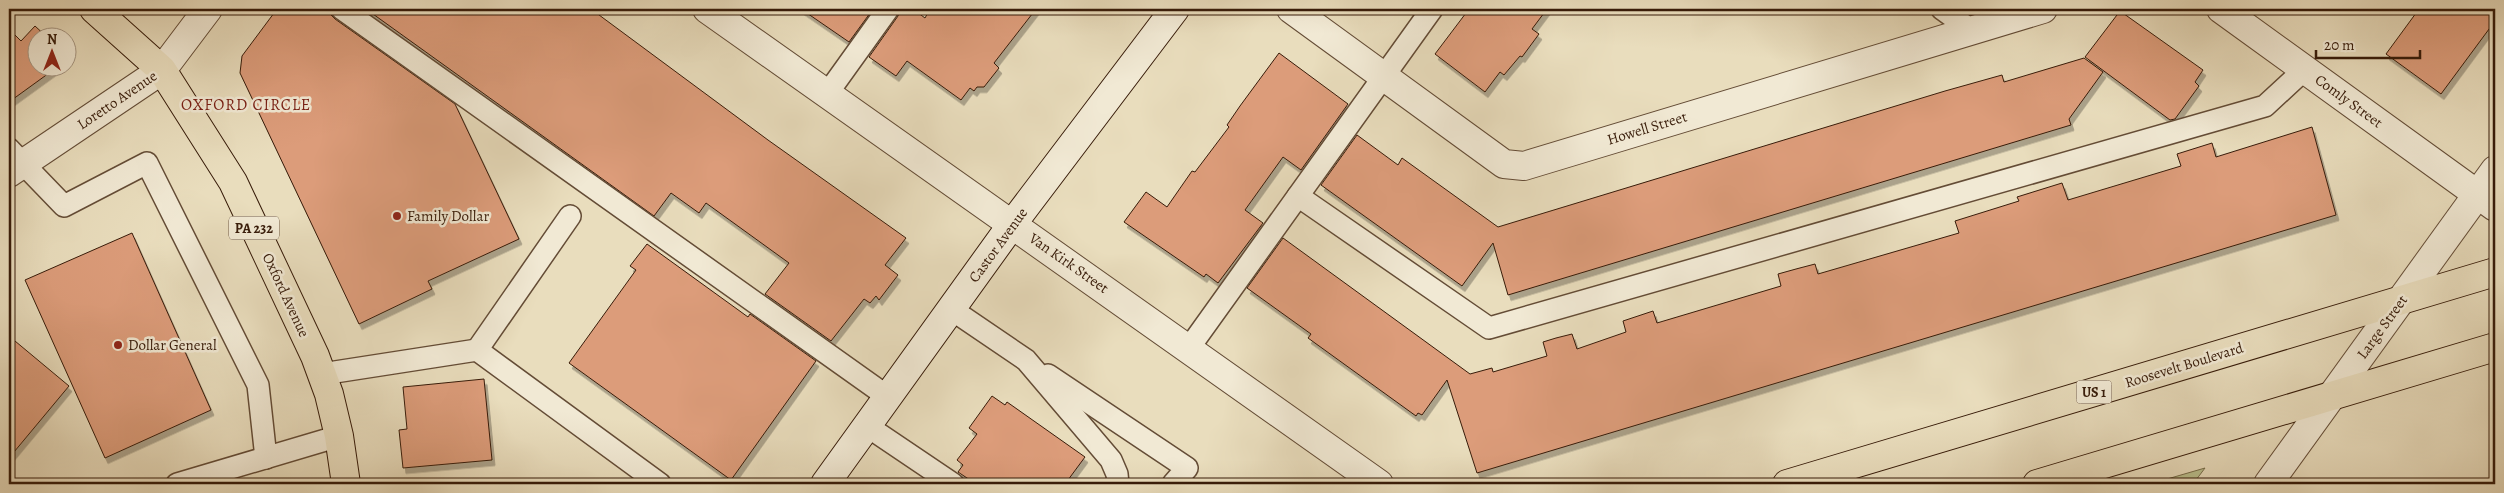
<svg xmlns="http://www.w3.org/2000/svg" width="2504" height="493" viewBox="0 0 2504 493" font-family="Alegreya,serif">
<style>
.green{fill:#bac08e;stroke:#786e4c}
.building{fill:#dc9c7a;stroke:#371b09;filter:url(#shadow)}
.lines{fill:none;stroke-linecap:round;stroke-linejoin:round}
.service-casing{stroke:#644c36;stroke-width:24}
.minor-casing{stroke:#644c36;stroke-width:30}
.tertiary-casing{stroke:#644c36;stroke-width:30}
.secondary-casing{stroke:#371b09;stroke-width:30}
.primary-casing{stroke:#371b09;stroke-width:30}
.trunk-casing{stroke:#371b09;stroke-width:30}
.service{stroke:#f1e9d4;stroke-width:21}
.minor{stroke:#f1e9d4;stroke-width:28}
.tertiary{stroke:#f1e9d4;stroke-width:28}
.secondary{stroke:#f1e9d4;stroke-width:28}
.primary{stroke:#e9ddbd;stroke-width:28}
.trunk{stroke:#e9ddbd;stroke-width:28}
.poi-dot{fill:#8f2418;stroke:#f1e9d4;stroke-width:2}
.labels{text-anchor:middle;stroke-width:5;stroke-linejoin:round;paint-order:stroke}
.shield{fill:#f1e9d4;stroke:#6f5946;stroke-width:1}
.shield-label{font-size:14px;font-weight:bold;fill:#371b09}
.street-label{font-size:15px;fill:#371b09;stroke:#f1e9d4}
.poi-label{font-size:15px;fill:#371b09;stroke:#f1e9d4;text-anchor:start}
.neighbourhood-label{font-size:16px;letter-spacing:1px;fill:#7a1f14;stroke:#f1e9d4}
</style>
<defs>
<filter id="shadow"><feDropShadow dx="3" dy="5.5" stdDeviation="0" flood-color="#0004"/></filter>
</defs>
<rect width="100%" height="100%" fill="#e9ddbd"/>
<filter id="stains"><feTurbulence type="fractalNoise" baseFrequency=".004" numOctaves="4"/><feColorMatrix values="0 0 0 0 .2 0 0 0 0 .09 0 0 0 0 .02 0 0 0 .5 -.17"/></filter>
<radialGradient id="worn" r=".72"><stop offset=".6" stop-color="#630" stop-opacity="0"/><stop offset="1" stop-color="#630" stop-opacity=".3"/></radialGradient>
<path class="green" d="M2205 468 2193 484H2150Z"/>
<g class="building">
<path d="M277 9H325L335 19 455 104 519 239 428 281 432 289 359 324 240 73 242 56Z"/>
<path d="M366 9H591L768 140 906 238 885 265 898 275 879 300 876 296 870 303 864 299 831 341 765 294 789 263 706 203 699 213 671 193 654 216Z"/>
<path d="M801 9H873L849 42Z"/>
<path d="M900 9H913L925 18 930 9H1036L994 63 999 68 984 87H977L974 91 970 88 961 100 907 61 896 76 869 57 898 16Z"/>
<path d="M1469 9H1547L1532 29 1539 34 1522 57 1520 56 1504 75 1500 72 1485 92 1435 54Z"/>
<path d="M2419 9H2495V21L2441 94 2386 54Z"/>
<path d="M2120 11 2203 70 2195 82 2199 86 2175 119 2170 120 2085 57Z"/>
<path d="M35 26 48 38H38V68H56L9 102V29L21 41Z"/>
<path d="M1279 53 1348 104 1301 170 1283 157 1245 210 1263 223 1218 283 1206 274 1204 277 1124 222 1146 192 1167 207 1192 171 1195 172 1229 127 1227 125 1240 106Z"/>
<path d="M2084 58 2103 72 2069 119 2071 125 1508 295 1493 243 1462 286 1321 185 1357 135 1398 165 1402 158 1498 227 1945 91 2002 75 2004 82Z"/>
<path d="M2312 127 2336 215 1477 473 1447 380 1422 415 1418 413 1416 416 1308 338 1311 334 1247 288 1283 238 1470 374 1492 368 1493 372 1547 356 1543 342 1556 338 1572 334 1577 349 1626 332 1623 321 1653 311 1657 323 1781 286 1778 274 1796 269 1815 264 1818 274 1959 233 1955 221 2019 201 2017 197 2062 183 2068 200 2181 166 2177 154 2212 143 2216 157Z"/>
<path d="M132 233 211 410 105 458 25 280Z"/>
<path d="M647 244 748 317 750 314 816 361 731 480 569 363 636 270 630 266Z"/>
<path d="M9 336 69 386 9 458Z"/>
<path d="M484 379 492 460 403 468 399 430 407 429 403 387Z"/>
<path d="M992 396 1005 405 1007 402 1085 457 1065 484H976L958 472 963 465 957 460 977 434 969 428Z"/>
</g>
<g class="lines">
<g class="service-casing">
<g id="service">
<path d="M342 9 888 397"/>
<path d="M1942 9 1971 30"/>
<path d="M827 94 888 9"/>
<path d="M9 149 64 206 147 163 258 385 266 458"/>
<path d="M1298 196 1489 328 2265 106 2305 69"/>
<path d="M951 309 1026 360 1111 460 1117 474 1118 484"/>
<path d="M1189 348 1432 9"/>
<path d="M477 350 570 216"/>
<path d="M322 374 477 350 660 484"/>
<path d="M1048 375 1187 468 1173 484"/>
<path d="M867 426 953 484"/>
<path d="M177 484 339 436"/>
</g>
</g>
<g class="minor-casing">
<g id="minor">
<path d="M707 9 1379 484"/>
<path d="M1291 9 1504 164 1524 166 2043 9"/>
<path d="M2221 9 2495 207"/>
<path d="M9 173 162 70 208 9"/>
</g>
</g>
<g class="tertiary-casing">
<path id="tertiary" d="M2268 484 2495 170"/>
</g>
<g class="secondary-casing">
<path id="secondary" d="M825 484 1013 223 1175 9"/>
</g>
<g class="primary-casing">
<path id="primary" d="M94 9 162 70 233 182 315 356 329 394 339 436 346 484"/>
</g>
<g class="trunk-casing">
<g id="trunk">
<path d="M1787 484 2495 272"/>
<path d="M2037 484 2495 347"/>
</g>
</g>
<use href="#service" class="service"/>
<use href="#minor" class="minor"/>
<use href="#tertiary" class="tertiary"/>
<use href="#secondary" class="secondary"/>
<use href="#primary" class="primary"/>
<use href="#trunk" class="trunk"/>
</g>
<g class="poi-dot">
<circle cx="397" cy="216" r="5"/>
<circle cx="118" cy="345" r="5"/>
</g>
<g class="labels">
<g class="shield">
<rect x="229" y="216.5" width="50" height="23" rx="4"/>
<rect x="2076.5" y="380.5" width="35" height="23" rx="4"/>
</g>
<g class="shield-label">
<text x="254" y="233">PA 232</text>
<text x="2094" y="397">US 1</text>
</g>
<g class="street-label">
<text transform="translate(117 100) rotate(-34)" y="5">Loretto Avenue</text>
<text transform="translate(2349 101) rotate(36)" y="5">Comly Street</text>
<text transform="translate(1647 128) rotate(-17)" y="5">Howell Street</text>
<text transform="translate(998 245) rotate(-54)" y="5">Castor Avenue</text>
<text transform="translate(1069 263) rotate(35)" y="5">Van Kirk Street</text>
<text transform="translate(286 295) rotate(65)" y="5">Oxford Avenue</text>
<text transform="translate(2382 327) rotate(-54)" y="5">Large Street</text>
<text transform="translate(2184 365) rotate(-17)" y="5">Roosevelt Boulevard</text>
</g>
<g class="poi-label">
<text x="407" y="221">Family Dollar</text>
<text x="128" y="350">Dollar General</text>
</g>
<g class="neighbourhood-label">
<text x="246" y="110">OXFORD CIRCLE</text>
</g>
</g>
<rect width="2504" height="493" fill="none" stroke="#e9ddbd" stroke-width="30"/>
<rect x="10" y="10" width="2484" height="473" fill="none" stroke="#371b09" stroke-width="2.5"/>
<rect x="15" y="15" width="2474" height="463" fill="none" stroke="#371b09"/>
<g transform="translate(52 52)"><circle r="24" fill="#f1e9d4" stroke="#a79783"/>
<path d="M0-4L9 19L0 12L-9 19Z" fill="#8f2418"/>
<text y="-8" font-size="14" font-weight="bold" text-anchor="middle" fill="#371b09">N</text>
</g>
<path d="M2316 50v8h104v-8" fill="none" stroke="#371b09" stroke-width="2.5"/>
<text x="2324" y="50" font-size="15" fill="#371b09" stroke="#f1e9d4" stroke-width="4" paint-order="stroke">20 m</text>
<rect width="100%" height="100%" filter="url(#stains)"/>
<rect width="100%" height="100%" fill="url(#worn)"/>
</svg>
